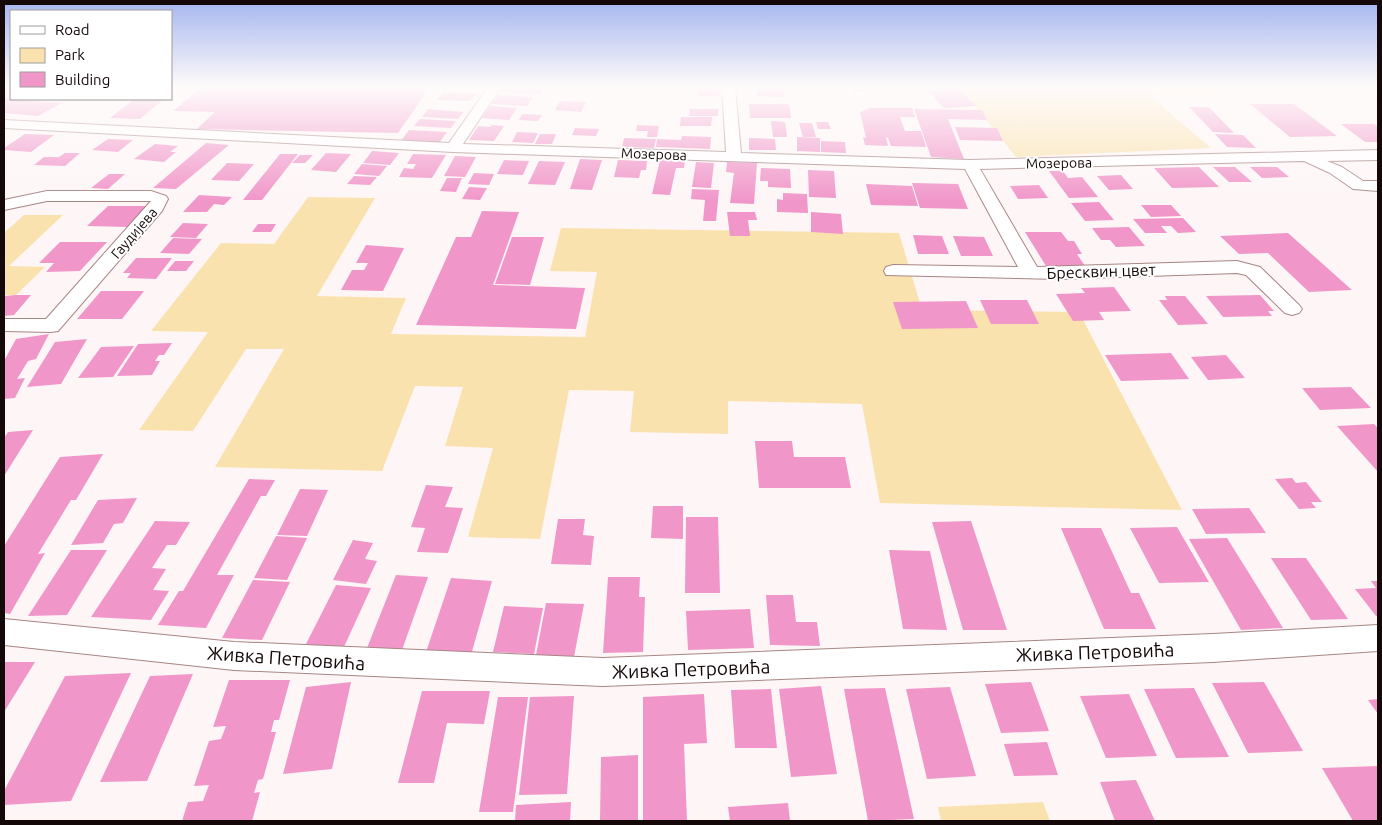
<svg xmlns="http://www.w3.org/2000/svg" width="1382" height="825" viewBox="0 0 1382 825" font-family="Ubuntu,sans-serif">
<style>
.green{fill:#fae2af}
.building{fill:#f096c9}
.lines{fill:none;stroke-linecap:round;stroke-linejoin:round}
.street-casing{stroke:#a88585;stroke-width:2}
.street{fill:#fff;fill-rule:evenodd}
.labels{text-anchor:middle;stroke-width:4;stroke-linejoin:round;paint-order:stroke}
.far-street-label{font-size:14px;fill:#140808;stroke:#fff}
.street-label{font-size:16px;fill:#140808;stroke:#fff}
.near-street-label{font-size:19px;fill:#140808;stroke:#fff}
</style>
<rect width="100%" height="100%" fill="#fef6f6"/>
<g class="green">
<path d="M960 87H1229L1237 93 1150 96 1211 148 1016 157Z"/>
<path d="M308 197 375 198 317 296 406 298 391 334 585 337 597 272 550 271 561 228 899 233 922 310 1079 312 1182 510 880 503 862 404 728 401V434L630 432 634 391 569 390 540 539 468 537 493 448 445 446 463 387 415 386 382 471 215 467 284 349H246L193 431 139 430 208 332 151 331 221 243 274 244Z"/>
<path d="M24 215H63L9 266 45 267 16 295H4V233Z"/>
<path d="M1043 802 1050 821H941L938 807Z"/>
</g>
<g class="building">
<path d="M4 87H10L5 97 11 99 62 103 38 116 4 113Z"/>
<path d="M202 87H430L398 133 197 129 215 112 173 111Z"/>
<path d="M505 87H538L536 89H543L540 95 502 92Z"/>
<path d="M757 87H783L784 97 757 96Z"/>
<path d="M850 87H902V88L854 92Z"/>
<path d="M925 87H957L976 106 944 108Z"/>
<path d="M698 89H719L720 96H698Z"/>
<path d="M443 92 476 94 470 101 437 100Z"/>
<path d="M498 95 533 97 527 106 492 104Z"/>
<path d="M134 99H164L140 119 110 118Z"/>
<path d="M560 101 586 102 581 112 555 110Z"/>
<path d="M749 104H789L791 118H750Z"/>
<path d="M1250 104H1294L1337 136 1290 137Z"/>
<path d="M490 106 517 108 509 120 482 118Z"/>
<path d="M1189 107H1209L1234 133 1213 132Z"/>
<path d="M870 108H912L915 117H900L905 131H921L926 147 891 146 888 138 886 137 888 146 865 145 863 137 866 138 860 112Z"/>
<path d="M428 109 464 112 458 119 422 117Z"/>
<path d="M690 109H718V116H689Z"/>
<path d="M914 109 982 110 987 120 948 119 964 159 931 157Z"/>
<path d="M522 114 542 115 538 121 519 120Z"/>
<path d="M681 117H712L711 126H680Z"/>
<path d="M420 119 456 121 451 128 414 126Z"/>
<path d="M771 121 785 122 787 137H773Z"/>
<path d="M816 122H828L831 129H818Z"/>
<path d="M799 123H812L816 137H803Z"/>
<path d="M1341 124H1374L1378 127V142H1365Z"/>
<path d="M492 125 504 126 494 141 469 140 478 126 490 127Z"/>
<path d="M637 125 659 126 657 137H647L648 131H636Z"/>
<path d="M955 127 997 128 1003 141 960 140Z"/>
<path d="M575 128 599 129 596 136 572 135Z"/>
<path d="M409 130 447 132 439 143 401 141Z"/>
<path d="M517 132 538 133 533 143 512 142Z"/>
<path d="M25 134 54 135 31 152 4 150V148Z"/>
<path d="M540 134H556L552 144H535Z"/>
<path d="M1215 134 1243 135 1256 148 1227 147Z"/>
<path d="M682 136 711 137 710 149 656 147 657 139 681 140Z"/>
<path d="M797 137 820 138V152L797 151Z"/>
<path d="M624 138 656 139 654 148 622 147Z"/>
<path d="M749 138 775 139 776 150H749Z"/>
<path d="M108 139 133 140 118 152 92 150Z"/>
<path d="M821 141 845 142 846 153 821 152Z"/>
<path d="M206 143 229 145 176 189 153 188Z"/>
<path d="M155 144 178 146 170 152H176L164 162 134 159Z"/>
<path d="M372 151 399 153 390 165 363 163Z"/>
<path d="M65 153H80L65 166 34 165 44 157H59Z"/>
<path d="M326 153 351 154 336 172 311 170Z"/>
<path d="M280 154H298L262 200H243Z"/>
<path d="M413 154 446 155 432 178 399 177 404 168 413 169 416 164H407Z"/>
<path d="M300 155H313L305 163H292Z"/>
<path d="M455 156 476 157 465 177 444 176Z"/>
<path d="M580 159 602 160 592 190 570 189Z"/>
<path d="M504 160 529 161 523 175 497 174Z"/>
<path d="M618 160 647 161 646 170H641L639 178 614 177Z"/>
<path d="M660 160 685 161 684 168H676L670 195 652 194Z"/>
<path d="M539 161 565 162 555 185 528 184Z"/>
<path d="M696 162 714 163 711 188 692 187Z"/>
<path d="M727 162 757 163 754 204 730 203 734 173 726 172Z"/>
<path d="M227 163 254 164 239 181 211 180Z"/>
<path d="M362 164 387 166 379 176 354 174Z"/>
<path d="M1199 167 1219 187 1172 188 1154 168Z"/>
<path d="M1213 167H1235L1252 182H1229Z"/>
<path d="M1250 167H1277L1289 177 1262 178Z"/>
<path d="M761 168 790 169 791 188 768 187V181H760Z"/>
<path d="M808 170 834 171 836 198 809 197Z"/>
<path d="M1049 171H1063L1068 178 1082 177 1098 197 1069 198Z"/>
<path d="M474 173 494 174 489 185 468 184Z"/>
<path d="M109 174H125L108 189 91 188Z"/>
<path d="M1121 175 1133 189 1109 190 1097 176Z"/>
<path d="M354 176 377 177 370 185 347 184Z"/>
<path d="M447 178H462L456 192 440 191Z"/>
<path d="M912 183 958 184 968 209 920 208Z"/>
<path d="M866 184 912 186 918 206 871 205Z"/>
<path d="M1039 185 1048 198 1018 199 1010 186Z"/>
<path d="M469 187 487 188 480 200 462 199Z"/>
<path d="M692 189 719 190 716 221H703L705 200 691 199Z"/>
<path d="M783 193 807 194 808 213 777 212V199L783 200Z"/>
<path d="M199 195 232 197 224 205 214 204 207 212H183Z"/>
<path d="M1099 202 1114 220 1085 221 1071 203Z"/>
<path d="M1141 205H1171L1181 216 1151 217Z"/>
<path d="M108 206H147L128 227 87 226Z"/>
<path d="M482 211 519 212 493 285 585 288 576 329 416 325 456 237H471Z"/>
<path d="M727 212H755L757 220H748L750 236H730Z"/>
<path d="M811 212 841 214 843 234 811 232Z"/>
<path d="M1183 218 1196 232 1178 233 1171 226H1161L1167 233H1145L1133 219Z"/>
<path d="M183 223 208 224 196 238 170 237Z"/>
<path d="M258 224H276L271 232H252Z"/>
<path d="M1129 227 1145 246 1116 247 1110 240H1101L1092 228Z"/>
<path d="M1025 232H1061L1068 241H1074L1082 254H1077L1085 266H1046Z"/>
<path d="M1288 233 1352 290 1309 292 1268 253 1239 254 1220 236Z"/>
<path d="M913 235 942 236 949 254H918Z"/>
<path d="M953 236 984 237 993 256H961Z"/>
<path d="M512 237H544L530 285 495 284Z"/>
<path d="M173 238 202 239 189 254 160 253Z"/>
<path d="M60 242H107L80 271 46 272 54 263H39Z"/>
<path d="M366 245 404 248 383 291 341 290 352 270H364L368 263H356Z"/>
<path d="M136 258H172L156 279 127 278 131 273H123Z"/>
<path d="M175 261H194L186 271H167Z"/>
<path d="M1114 287 1131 311 1099 312 1104 320 1073 321 1056 294 1085 293 1081 288Z"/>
<path d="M101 291H144L122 319H77Z"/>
<path d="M16 295H31L14 315 4 316V296Z"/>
<path d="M1260 295 1274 311H1268L1272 316 1223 317 1206 296Z"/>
<path d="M1165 296H1185L1208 324 1178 325 1159 300H1167Z"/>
<path d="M980 300H1027L1039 324H991Z"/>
<path d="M966 301 978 328 902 329 893 302Z"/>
<path d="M49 334 36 359 28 361 17 379 25 378 15 398 4 399V361L16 339Z"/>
<path d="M87 339 61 384 27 387 55 342Z"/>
<path d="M172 343 164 355H159L155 361H160L152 375 117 376 138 344Z"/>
<path d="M134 346 113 377 78 378 101 347Z"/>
<path d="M1171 353 1189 379 1121 381 1105 355Z"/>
<path d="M1226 355 1245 378 1208 380 1191 357Z"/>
<path d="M1351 387 1371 408 1320 410 1302 388Z"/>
<path d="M1374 424 1378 428V472L1337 426Z"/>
<path d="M33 430 4 476V438L8 432Z"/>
<path d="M755 441H792L794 457H845L851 488H759Z"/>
<path d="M103 454 76 500H71L38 554 45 553 10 614 4 613V546L60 457Z"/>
<path d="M1292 478 1296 483 1306 482 1322 502H1311L1316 508 1299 509 1275 479Z"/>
<path d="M249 479 275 480 266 496H261L217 575H234L206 628 158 625 179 591H183Z"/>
<path d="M426 485 453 487 445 507 463 508 448 553 417 552 425 528 411 527Z"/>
<path d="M300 489 328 490 307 536 277 535Z"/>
<path d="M137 498 123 523 114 524 103 543 71 545 98 500Z"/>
<path d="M653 506H683V539L651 538Z"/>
<path d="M1249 508 1266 533 1206 534 1192 509Z"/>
<path d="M686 517H718L720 593H685Z"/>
<path d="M558 519H585L583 535 594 536 591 565 551 564Z"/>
<path d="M155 521 190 522 176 545H167L152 568 166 569 153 590 169 591 151 620 91 617Z"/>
<path d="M971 521 1007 630H963L932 522Z"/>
<path d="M1177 527 1209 582 1159 583 1130 528Z"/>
<path d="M1061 528H1101L1131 593H1139L1156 629H1104Z"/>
<path d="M276 536 307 538 287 580 254 578Z"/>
<path d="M1227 538 1283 628 1241 630 1189 539Z"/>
<path d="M353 540 373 543 365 559 377 561 366 584 333 580Z"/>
<path d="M71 550H107L67 615 28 616Z"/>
<path d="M889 550 930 551 947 630 903 629Z"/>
<path d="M1271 558H1306L1348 619 1311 620Z"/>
<path d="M396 575 428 577 402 650 367 648Z"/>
<path d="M608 577H640L639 597H645L643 652 603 653Z"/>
<path d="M451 578 492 581 471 655 426 652Z"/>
<path d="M253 580 290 582 262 640 222 638Z"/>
<path d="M1371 581H1378V616H1376L1355 589 1376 588Z"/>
<path d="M336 585 371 588 343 649 306 644Z"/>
<path d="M766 595H793L796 622H817L820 646 770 645Z"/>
<path d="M546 603 584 604 574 657 536 655Z"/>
<path d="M504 606 543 608 534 654 493 652Z"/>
<path d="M750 609 754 648 688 650 686 611Z"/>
<path d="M4 662H35L4 712Z"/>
<path d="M131 673 71 801 4 805V791L65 676Z"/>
<path d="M193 674 147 781 100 782 150 676Z"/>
<path d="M229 680H290L279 720H274L271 732H276L263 779 258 780 254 793 260 792 252 821H182L188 802 203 801 209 785 194 786 209 741 221 739 226 726 213 727Z"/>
<path d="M351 682 332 769 283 774 306 687Z"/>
<path d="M1031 682 1049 731 1001 733 985 684Z"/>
<path d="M1264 682 1303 751 1248 753 1212 683Z"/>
<path d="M821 686 837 774 791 777 779 689Z"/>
<path d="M950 687 976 776 927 779 906 689Z"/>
<path d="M885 688 914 819 868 821 844 689Z"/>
<path d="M1194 688 1229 757 1176 758 1144 689Z"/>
<path d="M771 689 777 748H735L731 690Z"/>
<path d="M422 691H490L484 724 447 723 434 783H398Z"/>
<path d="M704 694 707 743 684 744 687 821H643V697Z"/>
<path d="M1129 694 1157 756 1106 758 1080 696Z"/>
<path d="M574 696 567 794 519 795 530 697Z"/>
<path d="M498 697H528L513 812H479Z"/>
<path d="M1378 699V714L1368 700Z"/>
<path d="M1047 742 1058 775 1014 776 1004 744Z"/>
<path d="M638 755V821H600L601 757Z"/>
<path d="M1378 766V821H1353L1322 768Z"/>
<path d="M1136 780 1155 821H1115L1100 782Z"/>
<path d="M571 802 570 821H515L516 805Z"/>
<path d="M788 803 790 821H730L728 807Z"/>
</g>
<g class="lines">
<g class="street-casing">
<g id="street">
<path d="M488 87H501L463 144 726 152 722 87H735L741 153 970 160 1378 150V160L1327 161 1342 167 1363 181H1378V191L1353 189 1330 173 1304 161 980 169 1037 267 1237 261 1260 267 1299 305 1302 309 1299 313 1292 315 1285 313 1246 275 1237 273 1059 279 886 275 884 271 886 267 893 265 1018 267 965 169 453 152 4 128V120L449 143Z"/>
<path d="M47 191H151L166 196 168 199 162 211 58 331 51 332 4 331V319H46L151 201H47L4 210V200Z"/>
<path d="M4 619 234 642 603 658 1213 634 1378 625V651L1213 662 603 686 234 670 4 645Z"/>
</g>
</g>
<use href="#street" class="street"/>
</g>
<linearGradient id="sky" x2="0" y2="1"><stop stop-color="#a5b6f0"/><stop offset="0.43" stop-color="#fffbfb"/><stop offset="1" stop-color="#fffbfb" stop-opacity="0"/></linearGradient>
<rect width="1382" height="202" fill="url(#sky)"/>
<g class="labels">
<g class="far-street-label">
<text transform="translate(654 154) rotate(2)" y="5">Мозерова</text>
<text transform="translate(1059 163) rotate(-1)" y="5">Мозерова</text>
<text transform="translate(134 233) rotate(-49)" y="5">Гаудијева</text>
</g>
<g class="street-label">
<text transform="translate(1101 271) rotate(-2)" y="6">Бресквин цвет</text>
</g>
<g class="near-street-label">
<text transform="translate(1095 652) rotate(-2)" y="7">Живка Петровића</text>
<text transform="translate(286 658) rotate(4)" y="7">Живка Петровића</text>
<text transform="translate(691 669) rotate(-2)" y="7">Живка Петровића</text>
</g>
</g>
<rect width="1382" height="825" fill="none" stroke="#140808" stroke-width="10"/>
<rect x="10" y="10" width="162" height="90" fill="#ffffff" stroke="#a19c9c"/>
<rect x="20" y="26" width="25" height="8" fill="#ffffff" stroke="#a19c9c"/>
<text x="55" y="35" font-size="15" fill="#140808">Road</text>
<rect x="20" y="48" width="25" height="15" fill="#fae2af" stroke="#a19c9c"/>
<text x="55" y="60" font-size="15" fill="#140808">Park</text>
<rect x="20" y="72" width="25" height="15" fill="#f096c9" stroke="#a19c9c"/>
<text x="55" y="85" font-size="15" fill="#140808">Building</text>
</svg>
